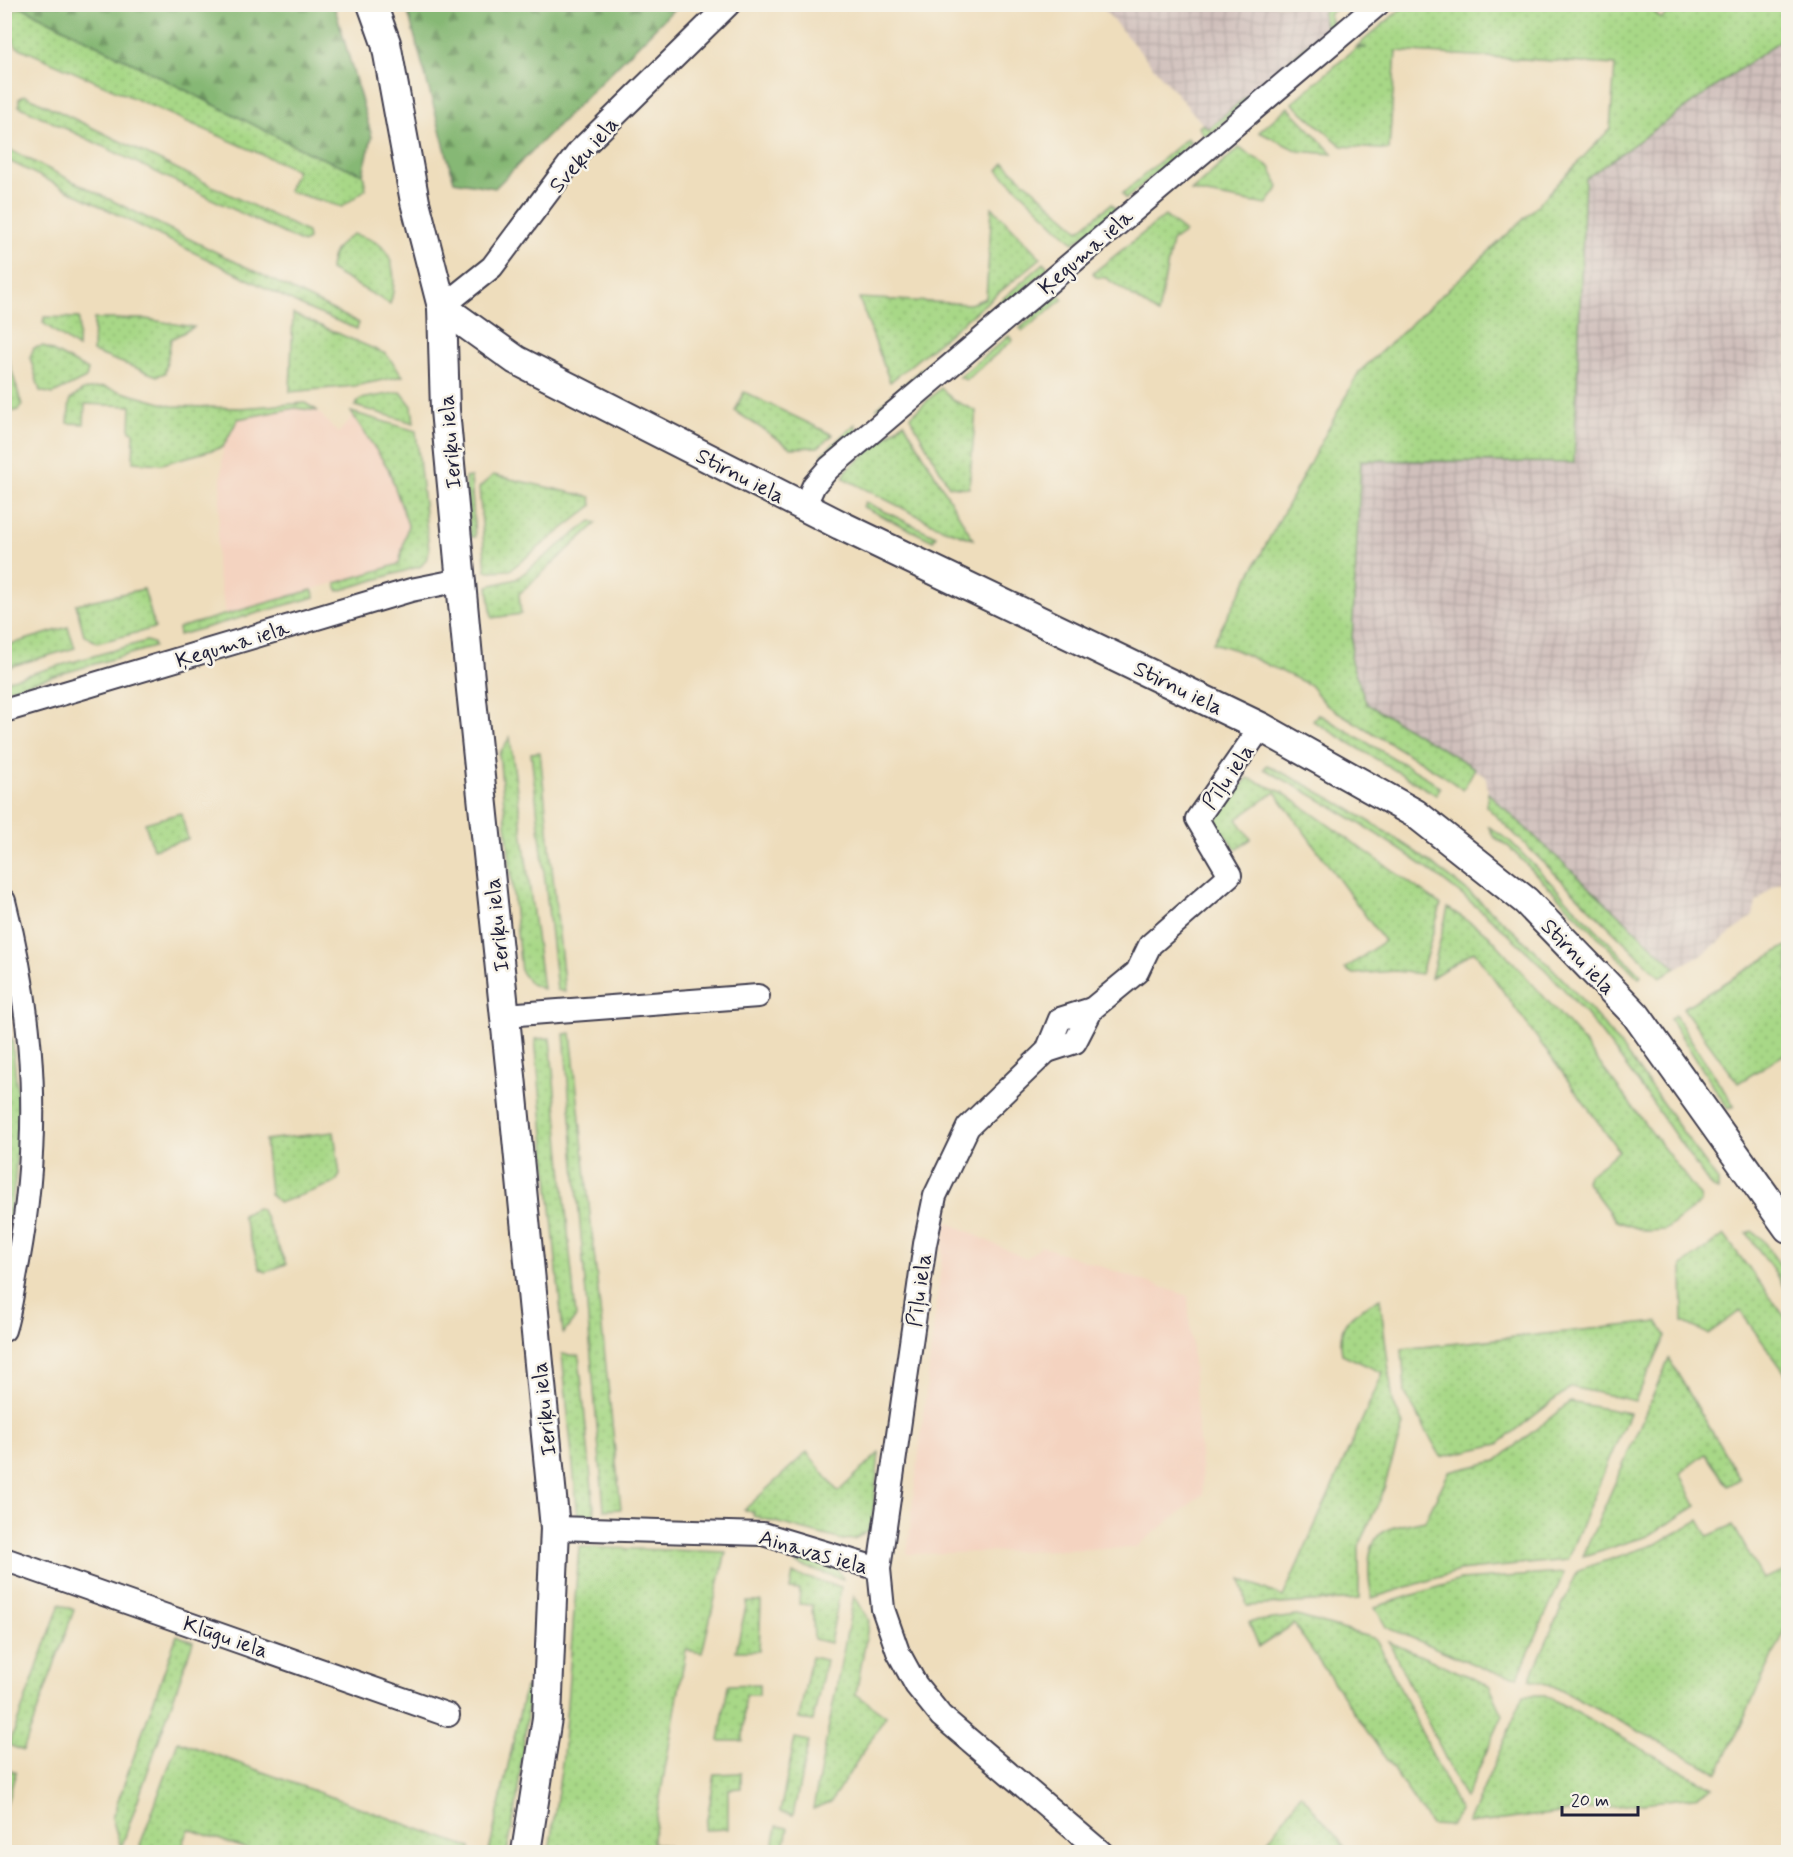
<svg xmlns="http://www.w3.org/2000/svg" width="1793" height="1857" viewBox="0 0 1793 1857" font-family="Mynerve,sans-serif">
<style>
.built{fill:#f4d3c0}
.industrial{fill:url(#industrial-grid)}
.grass{fill:url(#grass-dots);stroke:#657d61;stroke-width:1.5}
.forest{fill:url(#forest-firs);stroke:#546d58;stroke-width:1.5}
.lines{fill:none;stroke-linecap:round;stroke-linejoin:round}
.minor-casing{stroke:#413e4e;stroke-width:26}
.tertiary-casing{stroke:#413e4e;stroke-width:32}
.minor{stroke:#fff;stroke-width:22}
.tertiary{stroke:#fff;stroke-width:28}
.labels{text-anchor:middle;stroke-width:5;stroke-linejoin:round;paint-order:stroke}
.street-label{font-size:22px;fill:#22223b;stroke:#f7f3e8}
</style>
<defs>
<pattern id="industrial-grid" width="8" height="8" patternUnits="userSpaceOnUse" patternTransform="scale(1.5)"><rect width="8" height="8" fill="#d0c0bc"/><path d="M0 4h8M4 0v8" fill="none" stroke="#b2a5a2"/></pattern>
<pattern id="grass-dots" width="8" height="8" patternUnits="userSpaceOnUse" patternTransform="scale(1.5)"><rect width="8" height="8" fill="#a8d887"/><path d="M2 2h.1M6 6h.1" fill="none" stroke="#90b975" stroke-width="1.8" stroke-linecap="round"/></pattern>
<pattern id="forest-firs" width="22" height="20" patternUnits="userSpaceOnUse" patternTransform="scale(1.5)"><rect width="22" height="20" fill="#86b874"/><path d="M5 1l3.5 6h-7zM16 11l3.5 6h-7z" fill="#6d9560"/></pattern>
</defs>
<rect width="100%" height="100%" fill="#f7f3e8"/>
<filter id="ink" filterUnits="userSpaceOnUse"><feTurbulence type="fractalNoise" baseFrequency=".0167" numOctaves="2"/><feDisplacementMap in="SourceGraphic" scale="12" xChannelSelector="R" yChannelSelector="G"/><feConvolveMatrix kernelMatrix="1 2 1 2 8 2 1 2 1" color-interpolation-filters="sRGB"/></filter>
<filter id="wash" filterUnits="userSpaceOnUse"><feTurbulence type="fractalNoise" baseFrequency=".008" numOctaves="4" result="noise"/><feDisplacementMap in="SourceGraphic" scale="24" xChannelSelector="R" yChannelSelector="G"/><feGaussianBlur stdDeviation="1.35" result="paint"/><feColorMatrix in="noise" values="0 0 0 0 0 0 0 0 0 0 0 0 0 0 0 0 0 1.4 0 .05"/><feComposite in="paint" operator="in"/></filter>
<g filter="url(#wash)">
<rect width="100%" height="100%" fill="#eeddbc"/>
<g class="built">
<path d="M295 408 318 411 338 433 354 415 388 468 408 525 399 564 226 615 216 566 223 447 238 419Z"/>
<path d="M946 1221 1026 1259 1041 1246 1188 1296 1203 1494 1135 1548 907 1554Z"/>
</g>
<g class="industrial">
<path d="M1100 5H1331L1322 13 1326 29 1207 129Z"/>
<path d="M1788 35V879L1772 887 1756 903 1753 916 1706 952 1676 968 1488 793 1486 777 1367 704 1351 662 1361 460 1574 463 1585 179Z"/>
</g>
<g class="grass">
<path d="M1407 4 1647 5 1661 19 1677 5H1788V35L1585 179 1574 463 1361 460 1351 662 1367 704 1475 768 1463 790 1441 774 1326 705 1310 685 1236 650 1213 643 1359 372 1527 216 1610 129 1615 65 1396 51 1389 150 1342 146 1292 103 1356 48H1367L1357 46Z"/>
<path d="M1331 5H1341L1329 14 1333 27 1205 138 1199 127 1203 124 1208 129 1326 29 1322 13Z"/>
<path d="M22 7 309 153 363 174 366 189 342 207 288 191 297 170 17 47C8 35 9 26 11 12Z"/>
<path d="M25 95 307 232 308 240 303 243 19 106V99Z"/>
<path d="M1288 107 1333 154 1298 151 1259 132Z"/>
<path d="M1187 138 1191 142 1126 199 1122 194Z"/>
<path d="M4 147 359 323 357 329 310 310 5 159Z"/>
<path d="M1239 148 1270 167 1279 187 1266 205 1191 191Z"/>
<path d="M1004 163 1079 230 1111 204 1116 209 1074 243 998 170Z"/>
<path d="M992 207 1041 258 890 382 859 298 970 304 986 298Z"/>
<path d="M1165 216 1185 232 1172 241 1158 314 1106 278 1096 277 1093 273Z"/>
<path d="M353 234C362 237 374 239 380 245 396 258 396 286 390 304L330 270C331 252 338 244 353 234Z"/>
<path d="M1044 263 1048 268 885 408H877Z"/>
<path d="M1059 295 1063 299 1023 331 1020 328Z"/>
<path d="M293 314 386 354 403 376 354 386 290 392Z"/>
<path d="M44 317 79 318 78 348 43 323Z"/>
<path d="M94 319H146L194 327 171 339 165 373 157 376 93 352Z"/>
<path d="M1009 336 1013 340 966 380 959 377Z"/>
<path d="M43 346 88 370 86 378 53 394 40 391 30 357 34 348Z"/>
<path d="M5 348 22 405 18 410 7 413 4 405Z"/>
<path d="M104 387 172 406 240 408 305 403 318 411 295 408 238 419 223 447 162 464 133 462 134 432 130 431 131 406 85 404 84 424 68 423 70 400 83 390Z"/>
<path d="M941 388 953 400 976 411 969 488 949 486 910 417Z"/>
<path d="M401 392 412 406 414 423 355 406 360 399Z"/>
<path d="M744 392 833 435 818 447 791 448 735 411Z"/>
<path d="M351 412 416 431 429 550 426 560 421 566 338 591 336 583 399 564 408 525 388 468Z"/>
<path d="M904 422 973 539 942 528 843 478 847 470Z"/>
<path d="M855 424 857 431 826 457 822 454Z"/>
<path d="M493 475 591 497 592 506 510 570 486 571 479 488Z"/>
<path d="M471 477 475 537H470L465 478Z"/>
<path d="M865 502 936 536 933 541 863 507Z"/>
<path d="M591 521 597 523 519 594 521 614 492 618 488 586 516 579Z"/>
<path d="M144 589 155 628 97 643 84 635 76 604Z"/>
<path d="M312 590 315 597 179 635 178 628Z"/>
<path d="M68 627 75 648 5 668V646Z"/>
<path d="M146 641 153 643 154 647 5 690V681Z"/>
<path d="M1318 714 1433 781 1440 788 1436 795 1313 721Z"/>
<path d="M510 737 543 989 531 984 521 972 499 754Z"/>
<path d="M540 752 565 992 557 990 531 753Z"/>
<path d="M1267 765C1392 825 1500 906 1591 1010 1637 1063 1676 1124 1718 1181V1190L1711 1187C1671 1130 1632 1071 1588 1017 1499 910 1386 833 1264 769Z"/>
<path d="M1248 778 1282 792 1441 905 1421 974 1395 971 1353 974 1345 969 1384 941 1275 792 1237 819 1251 839 1236 849 1212 819Z"/>
<path d="M1488 793 1676 968 1660 977 1486 806Z"/>
<path d="M181 813 188 839 153 849 145 823Z"/>
<path d="M1488 826 1511 842 1641 975 1639 978 1508 846 1494 837Z"/>
<path d="M1448 908 1488 934 1578 1035 1700 1196 1701 1203 1665 1230 1646 1231 1616 1221 1586 1181 1588 1175 1619 1151 1474 951 1431 978Z"/>
<path d="M1788 945V1052L1738 1083 1683 1008Z"/>
<path d="M4 971 13 1017 5 1019H4Z"/>
<path d="M1675 1015 1734 1106 1728 1109 1670 1019Z"/>
<path d="M571 1033 621 1509 604 1510 564 1034Z"/>
<path d="M5 1038H12L19 1110 15 1181 5 1246 4 1137 7 1101Z"/>
<path d="M550 1038 576 1317 563 1334 535 1039Z"/>
<path d="M334 1132 340 1175 335 1183 279 1203 270 1194 265 1140Z"/>
<path d="M257 1208 262 1210 286 1264 266 1272 260 1269 242 1215Z"/>
<path d="M1752 1231 1761 1238 1788 1276V1292L1747 1233Z"/>
<path d="M1724 1235 1788 1321V1377L1740 1311 1708 1334 1683 1322 1682 1266Z"/>
<path d="M1380 1298 1393 1402 1403 1425 1381 1498 1359 1544V1599L1247 1606 1241 1579 1283 1597 1383 1373 1342 1354C1336 1320 1354 1313 1380 1298Z"/>
<path d="M1658 1322 1666 1336 1635 1401 1571 1387 1498 1444 1441 1457 1405 1393 1402 1349Z"/>
<path d="M562 1354 579 1356 595 1519 578 1517Z"/>
<path d="M1669 1359 1740 1479 1728 1486 1705 1454 1680 1473 1696 1506 1648 1536 1583 1556Z"/>
<path d="M1570 1402 1629 1413 1567 1560 1459 1571 1372 1598C1368 1579 1364 1543 1384 1531 1395 1525 1413 1523 1425 1520L1449 1472 1496 1461Z"/>
<path d="M807 1452 838 1492 879 1453 871 1530 854 1539 842 1540 753 1516 754 1512 744 1510Z"/>
<path d="M1699 1520 1708 1536 1733 1525 1763 1579 1788 1569V1624L1718 1773 1553 1686 1530 1679 1578 1570 1656 1544Z"/>
<path d="M579 1547 726 1552 702 1653 686 1650 652 1843 668 1846 667 1852H549L563 1756Z"/>
<path d="M800 1550C817 1556 836 1560 843 1579L796 1564Z"/>
<path d="M1564 1573 1518 1677 1492 1672 1386 1627 1375 1607 1460 1580Z"/>
<path d="M793 1574 841 1587 830 1643 814 1639 812 1605 799 1604 800 1590 790 1589Z"/>
<path d="M854 1595 869 1621 856 1694 886 1716 831 1802 813 1809Z"/>
<path d="M747 1602H761L759 1651H736Z"/>
<path d="M60 1604 74 1610 23 1751 9 1745Z"/>
<path d="M1297 1616 1376 1639 1460 1811 1450 1826 1431 1825 1294 1624 1259 1647 1249 1622Z"/>
<path d="M177 1635 193 1642 121 1848 112 1818Z"/>
<path d="M1389 1642 1489 1685 1503 1715 1465 1799Z"/>
<path d="M811 1657 826 1660 813 1721 799 1719Z"/>
<path d="M759 1684V1695H745L743 1741H719L728 1685Z"/>
<path d="M525 1688 530 1689 516 1807 507 1852H489Z"/>
<path d="M1524 1695H1545L1713 1788 1693 1797 1468 1824Z"/>
<path d="M795 1738 809 1741 793 1815 780 1812Z"/>
<path d="M178 1741 471 1848 470 1852H255L189 1829 180 1852H142L140 1845Z"/>
<path d="M5 1769 16 1772 5 1809 4 1769Z"/>
<path d="M741 1773V1788L728 1789V1829L705 1830 715 1774Z"/>
<path d="M1301 1794 1345 1847 1338 1852H1260Z"/>
<path d="M777 1826 788 1828 783 1852H772Z"/>
</g>
<g class="forest">
<path d="M26 5H334L372 137 363 174 309 153 22 7Z"/>
<path d="M406 5V4L678 5 495 188 454 181Z"/>
</g>
</g>
<g filter="url(#ink)">
<g class="lines">
<g class="minor-casing">
<g id="minor">
<path d="M442 307 492 267 579 151 729 4"/>
<path d="M804 507 814 485 829 468 1378 4"/>
<path d="M4 711 411 590 461 580"/>
<path d="M4 901C36 1025 41 1136 18 1262 13 1285 11 1308 4 1330"/>
<path d="M505 1015 758 996"/>
<path d="M1047 1051 1075 1042 1092 1009"/>
<path d="M555 1528 763 1534 879 1569"/>
<path d="M4 1559 448 1715"/>
<path d="M1101 1852 941 1716 916 1685 898 1652 883 1609 879 1569 925 1244 935 1196 968 1127 1047 1051 1060 1019 1092 1009 1137 972 1150 945 1230 875 1197 819 1261 727"/>
</g>
</g>
<g class="tertiary-casing">
<g id="tertiary">
<path d="M372 4 386 43 415 202 442 307 445 410 471 690 510 1066 555 1528 547 1718 526 1852"/>
<path d="M442 307 516 360 840 525 1261 727 1416 814 1526 901 1636 1015 1788 1228"/>
</g>
</g>
<use href="#minor" class="minor"/>
<use href="#tertiary" class="tertiary"/>
</g>
</g>
<g class="labels">
<g class="street-label">
<text transform="translate(583 154) rotate(-49)" y="8">Sveķu iela</text>
<text transform="translate(1085 251) rotate(-41)" y="8">Ķeguma iela</text>
<text transform="translate(449 442) rotate(-95)" y="8">Ieriķu iela</text>
<text transform="translate(741 475) rotate(27)" y="8">Stirnu iela</text>
<text transform="translate(232 643) rotate(-17)" y="8">Ķeguma iela</text>
<text transform="translate(1179 687) rotate(26)" y="8">Stirnu iela</text>
<text transform="translate(1227 776) rotate(-55)" y="8">Pīļu iela</text>
<text transform="translate(496 925) rotate(-96)" y="8">Ieriķu iela</text>
<text transform="translate(1579 956) rotate(46)" y="8">Stirnu iela</text>
<text transform="translate(918 1290) rotate(-82)" y="8">Pīļu iela</text>
<text transform="translate(543 1409) rotate(-96)" y="8">Ieriķu iela</text>
<text transform="translate(814 1551) rotate(16)" y="8">Ainavas iela</text>
<text transform="translate(226 1636) rotate(19)" y="8">Klūgu iela</text>
</g>
</g>
<rect width="1793" height="1857" fill="none" stroke="#f7f3e8" stroke-width="24"/>
<path d="M1562 1806v9h76v-9" fill="none" stroke="#22223b" stroke-width="3"/>
<text x="1571" y="1806" font-size="18" fill="#22223b" stroke="#f7f3e8" stroke-width="4.5" paint-order="stroke">20 m</text>
</svg>
